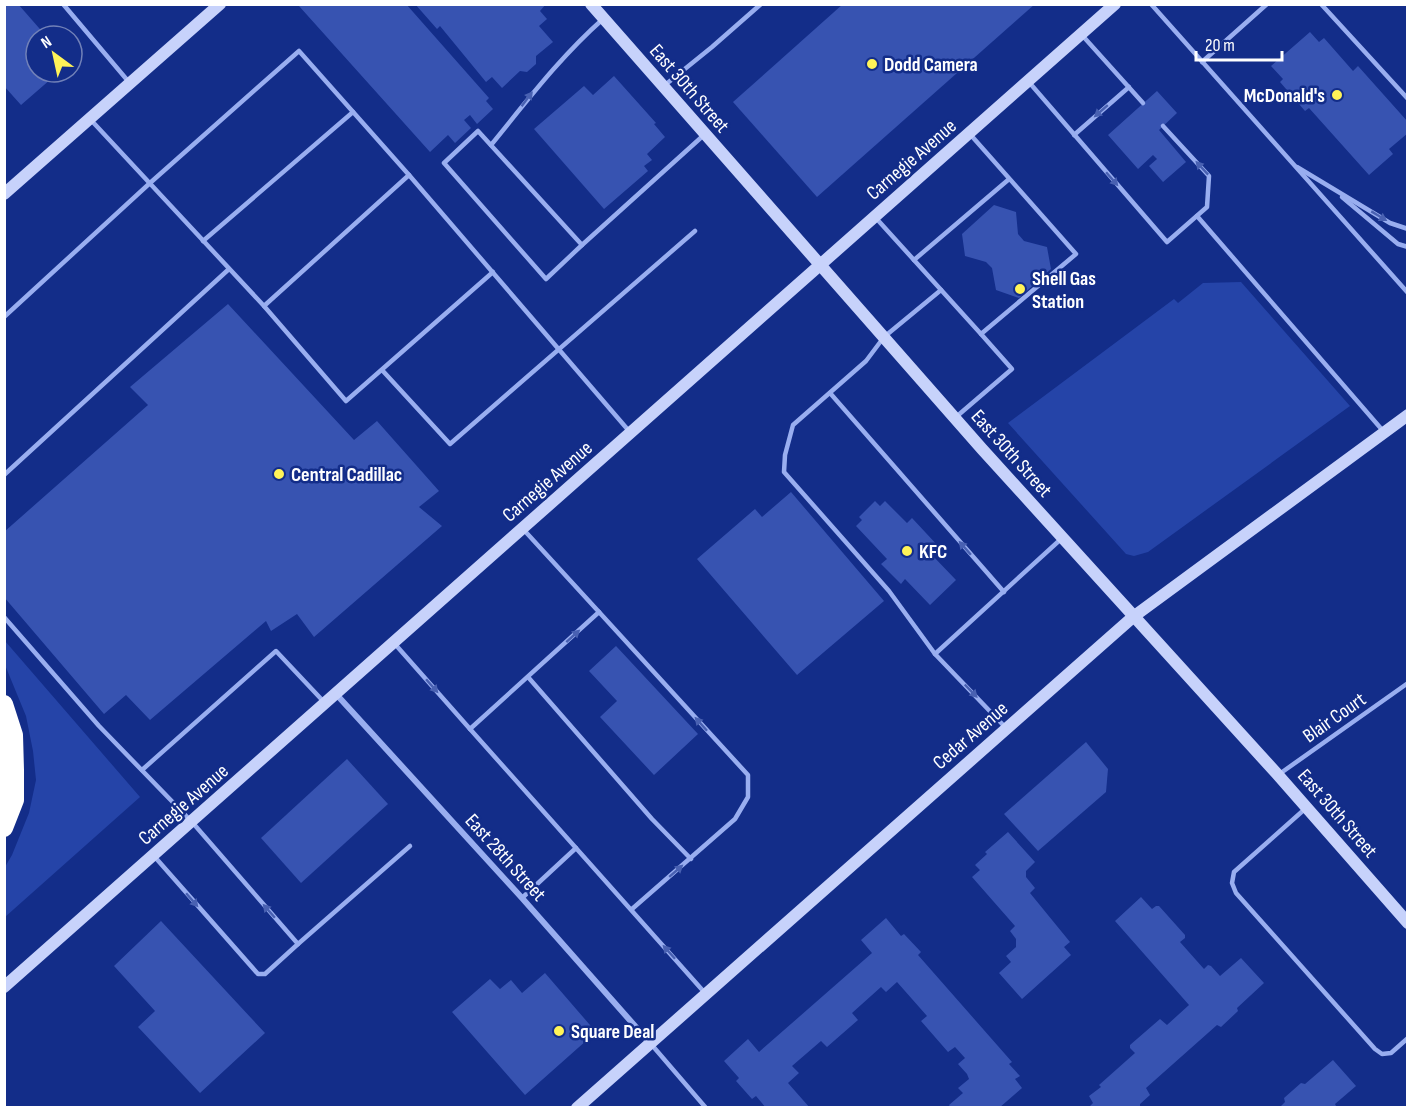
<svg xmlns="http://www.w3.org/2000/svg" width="1412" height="1112" viewBox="0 0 1412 1112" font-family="'Sofia Sans Condensed',sans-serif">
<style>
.green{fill:#2544a8}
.building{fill:#3753b1}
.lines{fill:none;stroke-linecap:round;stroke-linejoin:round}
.lane{stroke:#99aef0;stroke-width:4.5}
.street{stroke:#99aef0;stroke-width:6}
.secondary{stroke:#c7d2fb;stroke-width:12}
.highway{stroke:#fff;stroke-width:18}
.oneway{fill:#4961b2}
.poi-dot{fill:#fff358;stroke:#132d89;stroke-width:2}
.labels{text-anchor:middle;stroke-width:5;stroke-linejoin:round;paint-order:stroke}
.poi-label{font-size:20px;font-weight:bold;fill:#fff;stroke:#132d89;text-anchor:start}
.street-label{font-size:20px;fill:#fff;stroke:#132d89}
</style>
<rect width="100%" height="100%" fill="#132d89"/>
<g class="green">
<path d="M1241 282 1350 406 1148 552 1134 556 1126 554 1008 423 1174 299 1178 303 1203 283Z"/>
<path d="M5 641 140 797 5 917V867L12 855 29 813 36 780 33 751 26 716 5 665Z"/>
</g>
<g class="building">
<path d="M4 4H18L46 36H36V72H59L21 105 4 86Z"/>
<path d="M301 4H406L489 98 486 101 493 109 477 124 470 115 464 120 471 128 455 143 448 135 430 152 299 6Z"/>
<path d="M415 4H546L540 11 547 19 539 26 553 42 536 56V64L527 72 520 71 502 88 492 77 486 82 440 26 437 29Z"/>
<path d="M843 4H1035L817 197 733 102Z"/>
<path d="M1310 32 1319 42 1324 38 1353 71 1358 66 1408 122V133L1389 149 1393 154 1369 175 1309 108 1305 111 1280 82 1283 79 1271 66Z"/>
<path d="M614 76 656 123 654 124 665 137 647 154 652 160 644 166 648 171 604 209 534 129 584 86 593 95Z"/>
<path d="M1157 91 1177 113 1159 130 1186 162 1163 182 1149 166 1157 159 1153 155 1138 169 1108 135Z"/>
<path d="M994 205 1016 212 1018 234 1024 241 1047 247 1051 269 1019 298 996 290 992 268 986 262 965 256 962 234Z"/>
<path d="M228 304 354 440 377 421 439 491 419 507 442 526 314 637 297 614 271 631 266 621 150 720 126 695 104 714 4 597V532L148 405 130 387Z"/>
<path d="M791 492 884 601 797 675 697 559 755 509 762 517Z"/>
<path d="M875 501 880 506 885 501 907 523 912 518 939 547 931 554 956 580 930 605 905 579 901 584 881 564 887 559 856 526 862 520 859 517Z"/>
<path d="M616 646 698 734 654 775 600 717 617 701 589 671Z"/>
<path d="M1086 742 1108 769 1106 792 1038 851 1004 814Z"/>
<path d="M347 759 388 804 301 883 261 838Z"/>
<path d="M1008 832 1035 862 1026 871V877L1035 888 1030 893 1070 942 1064 947 1071 955 1022 999 999 973 1011 962 1006 956 1016 947V939L1010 931 1015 926 972 877 980 870 975 865 987 854 985 852Z"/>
<path d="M1141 897 1152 909 1156 906H1159L1185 935V938L1180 942 1204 969 1208 965 1211 966 1220 976 1241 958 1264 983 1237 1008 1238 1011 1221 1027 1217 1025 1146 1088 1150 1095 1140 1104V1108H1088L1093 1103 1089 1096 1101 1087 1099 1085 1135 1053 1130 1048V1045L1160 1019 1167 1025 1189 1005 1115 921Z"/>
<path d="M886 918 901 936 904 934 921 952 918 955 1012 1062 1009 1064 1020 1076 1015 1079 1022 1088 999 1108H951L949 1105 963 1093 958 1088 969 1079 967 1074 958 1064 965 1058 955 1047 948 1052 921 1021 927 1016 897 982 886 992 881 987 852 1013 858 1020 827 1047 821 1041 792 1066 799 1073 788 1083 810 1108H766L756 1096 752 1099 736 1081 739 1078 724 1061 748 1039 759 1052 872 953 861 940Z"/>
<path d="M161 921 265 1033 200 1093 138 1027 155 1011 114 966Z"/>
<path d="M545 973 596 1032 525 1095 452 1012 490 979 500 989 511 980 522 993Z"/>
<path d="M1333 1060 1356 1086 1335 1104 1337 1108H1279L1285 1102 1284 1098 1301 1083 1305 1084Z"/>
</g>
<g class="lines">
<g class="lane">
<path d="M63 4 128 81"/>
<path d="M1151 4 1408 293"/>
<path d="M1321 4 1408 99"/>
<path d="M1081 34 1143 103"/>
<path d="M1202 62 1267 4"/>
<path d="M1028 81 1167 242 1207 207 1209 176 1163 126"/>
<path d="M665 85 712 47 761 4"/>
<path d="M90 119 264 306 409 175 629 431"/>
<path d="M478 131 582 245 546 279 444 163Z"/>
<path d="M1074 135 1129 87"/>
<path d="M491 145C527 101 560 57 603 19"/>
<path d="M1297 167 1390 223 1408 229"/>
<path d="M1342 197 1398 244 1408 247"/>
<path d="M1197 216 1384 432"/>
<path d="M875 217 981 334 1076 254 969 133"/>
<path d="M203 241 353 112"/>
<path d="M582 245 705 134"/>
<path d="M914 260 1008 180"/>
<path d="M941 290 884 337 866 361 793 425 785 455 784 472 889 591 935 654 1006 728"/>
<path d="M264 306 346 401 493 272"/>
<path d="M4 317 150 183 299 51 409 175"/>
<path d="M382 370 450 444 695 231"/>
<path d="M830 393 1004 592"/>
<path d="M956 417 1012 369 981 334"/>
<path d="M4 475 229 269"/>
<path d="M599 612 748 775V797L735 819 632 909"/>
<path d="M4 617 99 726 192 822 298 944 265 974H258L154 856"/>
<path d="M394 643 470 729 599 612 523 529"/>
<path d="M935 654 1061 539"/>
<path d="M528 677 652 819 691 859"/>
<path d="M470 729 705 993"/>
<path d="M142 770 276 651 324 702"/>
<path d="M1278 775 1408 683"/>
<path d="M1306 808 1234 872 1232 883 1236 893 1375 1049 1382 1054 1391 1053 1408 1038"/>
<path d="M522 898 576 848"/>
<path d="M298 944 410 846"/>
<path d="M651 1044 706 1108"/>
</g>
<path class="street" d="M336 694 522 898 650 1043"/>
<g class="secondary">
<path d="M591 4 982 449 1278 775 1408 923"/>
<path d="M4 194 220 4"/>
<path d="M4 987 1115 4"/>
<path d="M577 1108 1133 617 1408 415"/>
</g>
<path class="highway" d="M4 704 14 735 15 770V800L4 828"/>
</g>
<defs><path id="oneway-solid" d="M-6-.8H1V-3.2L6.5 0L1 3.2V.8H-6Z" transform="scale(1.5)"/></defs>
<g class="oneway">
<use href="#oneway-solid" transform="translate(527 99) rotate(-53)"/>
<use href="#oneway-solid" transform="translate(1101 111) rotate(139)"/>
<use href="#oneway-solid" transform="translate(1202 168) rotate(-133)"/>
<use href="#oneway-solid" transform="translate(1112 179) rotate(49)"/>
<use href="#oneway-solid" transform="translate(1379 216) rotate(31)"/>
<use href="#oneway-solid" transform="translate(965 548) rotate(-131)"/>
<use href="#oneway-solid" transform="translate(573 636) rotate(-42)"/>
<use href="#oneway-solid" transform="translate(432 686) rotate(49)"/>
<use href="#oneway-solid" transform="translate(971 691) rotate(46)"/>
<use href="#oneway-solid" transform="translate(701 724) rotate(-132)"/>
<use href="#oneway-solid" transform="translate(676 871) rotate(-41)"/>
<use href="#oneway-solid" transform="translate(192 900) rotate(49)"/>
<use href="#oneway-solid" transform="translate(269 911) rotate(-131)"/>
<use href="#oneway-solid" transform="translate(669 952) rotate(-132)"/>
</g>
<g class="poi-dot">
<circle cx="872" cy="64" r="6"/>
<circle cx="1337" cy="95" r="6"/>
<circle cx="1020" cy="289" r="6"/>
<circle cx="279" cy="474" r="6"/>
<circle cx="907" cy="551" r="6"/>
<circle cx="559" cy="1031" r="6"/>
</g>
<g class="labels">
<g class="poi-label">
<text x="884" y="71">Dodd Camera</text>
<text x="1325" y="102" text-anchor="end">McDonald's</text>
<text x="1032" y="285">Shell Gas<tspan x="1032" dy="23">Station</tspan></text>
<text x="291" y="481">Central Cadillac</text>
<text x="919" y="558">KFC</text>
<text x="571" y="1038">Square Deal</text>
</g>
<g class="street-label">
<text transform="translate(690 88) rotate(49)" y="7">East 30th Street</text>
<text transform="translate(911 159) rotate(-41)" y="7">Carnegie Avenue</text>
<text transform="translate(1012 453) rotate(48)" y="7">East 30th Street</text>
<text transform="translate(547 481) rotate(-41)" y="7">Carnegie Avenue</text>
<text transform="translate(1334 717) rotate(-35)" y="7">Blair Court</text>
<text transform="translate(970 735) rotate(-41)" y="7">Cedar Avenue</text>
<text transform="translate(183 804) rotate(-41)" y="7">Carnegie Avenue</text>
<text transform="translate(1338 813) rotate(49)" y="7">East 30th Street</text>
<text transform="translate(506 857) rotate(48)" y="7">East 28th Street</text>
</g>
</g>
<rect width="1412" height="1112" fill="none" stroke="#ffffff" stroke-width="12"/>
<g transform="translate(54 54) rotate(327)"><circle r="28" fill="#132d89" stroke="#7181b8" stroke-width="1.5"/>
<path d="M0-4.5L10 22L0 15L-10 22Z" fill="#fff358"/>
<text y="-9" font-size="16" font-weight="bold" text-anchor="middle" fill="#ffffff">N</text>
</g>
<path d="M1196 51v9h86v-9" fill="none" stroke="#ffffff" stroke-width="3"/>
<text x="1205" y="51" font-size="18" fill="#ffffff" stroke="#132d89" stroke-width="4.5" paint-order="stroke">20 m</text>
</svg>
